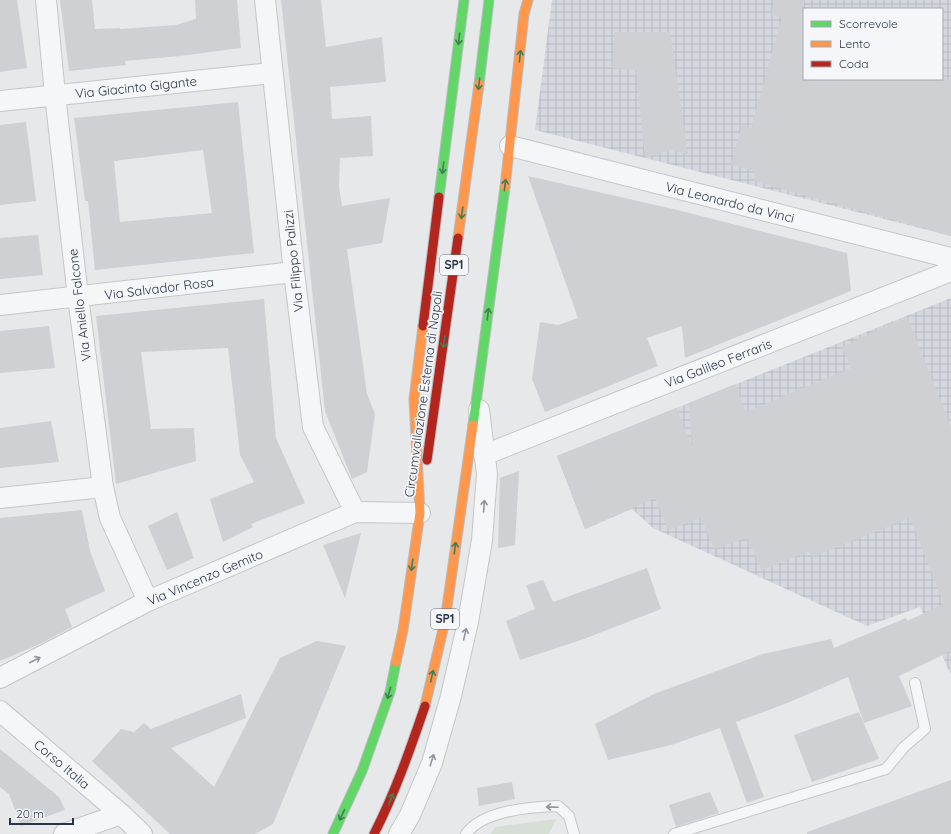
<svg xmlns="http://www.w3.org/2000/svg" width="951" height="834" viewBox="0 0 951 834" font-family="Quicksand,sans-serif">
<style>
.industrial{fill:url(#industrial-grid);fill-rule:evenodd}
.green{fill:#d6ded6}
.building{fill:#ced0d3;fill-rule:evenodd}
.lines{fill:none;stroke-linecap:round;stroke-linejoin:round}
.lane-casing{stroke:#c4c6c8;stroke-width:12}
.street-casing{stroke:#c4c6c8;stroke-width:22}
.fast-casing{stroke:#b8bbbf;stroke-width:11}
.slow-casing{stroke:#b8bbbf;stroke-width:11}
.jam-casing{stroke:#b8bbbf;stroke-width:11}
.lane{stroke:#f5f6f7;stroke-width:10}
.street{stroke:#f5f6f7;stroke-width:20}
.fast{stroke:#63d668;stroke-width:9}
.slow{stroke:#ff974d;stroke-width:9}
.jam{stroke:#b3261e;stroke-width:9}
.oneway{stroke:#447d55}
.oneway2{stroke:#90959e}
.labels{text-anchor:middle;stroke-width:3.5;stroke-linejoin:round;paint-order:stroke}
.shield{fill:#f4f6f9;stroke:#676e7b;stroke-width:1}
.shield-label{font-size:12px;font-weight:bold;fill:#2b3445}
.street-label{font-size:13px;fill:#2b3445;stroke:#f4f6f9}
</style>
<defs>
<pattern id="industrial-grid" width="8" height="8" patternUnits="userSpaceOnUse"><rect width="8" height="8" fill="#d4d7dd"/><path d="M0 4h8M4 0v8" fill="none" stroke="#b6b9bf"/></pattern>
</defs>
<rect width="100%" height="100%" fill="#e6e8ea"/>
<g class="industrial">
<path d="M552 0H951V236L535 130ZM804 9H942V79H804Z"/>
<path d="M951 298V675L920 607 867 626 653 528 632 509 585 529 557 456Z"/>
</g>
<path class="green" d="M556 819 549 834H491L495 827Z"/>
<g class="building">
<path d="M0 0H17L27 68 0 72Z"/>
<path d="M60 0H92L95 29 120 28V29L176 25 196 19 195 0H237L241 48 180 56 125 61 126 65 69 71Z"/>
<path d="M281 0H321L326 47 382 37 386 82 330 87 332 119 371 116 373 156 340 158 339 187 342 206 390 198 382 243 347 249 367 394 375 414 367 472 352 479 325 411Z"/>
<path d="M774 0H804V79H951V236L754 181 755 171 731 165 742 125 751 128 782 17 771 15Z"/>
<path d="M615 32H670L688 154 671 150 645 158 636 70 612 68Z"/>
<path d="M238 102 254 253 95 270 88 201H85L74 118ZM203 150 212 213 120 222 114 161Z"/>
<path d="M26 122 36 201 0 205V125Z"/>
<path d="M528 176 673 209 847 253 851 291 685 358 682 326 647 338 658 366 545 412 532 379 540 322 558 325 578 318Z"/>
<path d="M38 235 43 275 0 279V238Z"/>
<path d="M264 299 276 438 305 503 251 524 253 527 223 542 210 499 254 482 240 455 228 348 141 352 151 429 194 428 196 461 116 484 96 316Z"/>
<path d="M907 316 951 427V651L899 676 912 706 864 723 848 677 785 704 736 722 764 797 747 803 720 728 671 745 608 760 595 724 654 694 763 654 831 639 834 648 906 618 907 621 944 604 910 518 812 557 810 551 762 570 747 538 714 549 701 518 668 530 655 498 585 529 557 456 676 408 692 446 689 403 735 384 746 412 851 368 842 347Z"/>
<path d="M49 326 55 368 0 373V331Z"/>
<path d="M51 421 59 462 0 468V428Z"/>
<path d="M519 471 515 545 498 548 500 478Z"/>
<path d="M82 510 90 551 105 591 65 609 72 627 42 643 0 661V518Z"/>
<path d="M177 512 194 558 167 570 148 526Z"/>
<path d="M361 533 345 598 323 545Z"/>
<path d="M647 568 661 609 584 639 520 660 506 621 535 609 526 585 543 580 553 602Z"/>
<path d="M317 641 346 646 273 824 255 834H170L92 761 121 729 134 732 144 723 151 729 241 694 246 718 171 748 214 787 280 658Z"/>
<path d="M859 712 879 759 812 782 794 735Z"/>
<path d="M0 749 59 797 65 810 21 826 9 794 0 787Z"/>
<path d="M951 780V834H807V832Z"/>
<path d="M512 782 515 799 479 806 477 788Z"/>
<path d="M710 792 719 813 676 827 669 805Z"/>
</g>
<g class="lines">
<g class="lane-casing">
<g id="lane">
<path d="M466 834C483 810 531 807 558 806L569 816 574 834"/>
<path d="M674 834 886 769 904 747 925 729 915 683"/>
</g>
</g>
<g class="street-casing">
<g id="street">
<path d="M46 0 55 95 78 297 103 487 110 518 148 601"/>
<path d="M265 0 294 272 313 427 355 512"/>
<path d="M0 101 272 73"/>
<path d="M510 146 951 258"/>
<path d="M0 305 294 272"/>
<path d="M484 455 951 271"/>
<path d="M0 498 103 487"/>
<path d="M0 678 148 601 355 512 420 513"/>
<path d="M0 711 121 814 142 834"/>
<path d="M64 834 121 814"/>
<path d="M399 834 410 815 432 763 451 696 468 622 482 540 487 474 479 410"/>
</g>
</g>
<g class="fast-casing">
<g id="fast">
<path d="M479 84 489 0"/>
<path d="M439 197 464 0"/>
<path d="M473 425 505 187"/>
<path d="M333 834 362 771 390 692 396 662"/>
</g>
</g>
<g class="slow-casing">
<g id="slow">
<path d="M505 187 524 14 528 0"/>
<path d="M458 238 479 84"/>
<path d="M396 662 403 630 420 513 414 399 423 326"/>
<path d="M425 706 445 621 473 425"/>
</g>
</g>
<g class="jam-casing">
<g id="jam">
<path d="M423 326 439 197"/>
<path d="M427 460 458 238"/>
<path d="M374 834C395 793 410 750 425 706"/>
</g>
</g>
<use href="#lane" class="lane"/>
<use href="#street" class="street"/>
<use href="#fast" class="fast"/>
<use href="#slow" class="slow"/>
<use href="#jam" class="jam"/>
</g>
<defs><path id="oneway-shaft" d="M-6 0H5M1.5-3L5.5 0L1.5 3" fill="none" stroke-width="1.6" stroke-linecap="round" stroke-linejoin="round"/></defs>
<g class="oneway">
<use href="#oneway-shaft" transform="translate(459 39) rotate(97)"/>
<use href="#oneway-shaft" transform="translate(520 56) rotate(-84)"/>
<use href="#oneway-shaft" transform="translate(479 84) rotate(97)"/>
<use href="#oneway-shaft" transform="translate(443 168) rotate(97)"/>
<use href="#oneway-shaft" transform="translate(505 185) rotate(-83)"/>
<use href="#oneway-shaft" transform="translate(462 213) rotate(98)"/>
<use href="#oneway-shaft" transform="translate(488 314) rotate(-83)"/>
<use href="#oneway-shaft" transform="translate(444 342) rotate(98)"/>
<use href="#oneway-shaft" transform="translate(455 548) rotate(-82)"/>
<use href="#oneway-shaft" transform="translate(412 565) rotate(98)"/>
<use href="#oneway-shaft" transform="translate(432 676) rotate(-77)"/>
<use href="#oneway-shaft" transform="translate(389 693) rotate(106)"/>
<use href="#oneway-shaft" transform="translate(391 799) rotate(-68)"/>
<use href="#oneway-shaft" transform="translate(342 815) rotate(115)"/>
</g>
<g class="oneway2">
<use href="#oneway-shaft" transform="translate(484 506) rotate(-86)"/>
<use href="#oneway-shaft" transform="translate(465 634) rotate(-77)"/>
<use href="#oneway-shaft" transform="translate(35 660) rotate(-27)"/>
<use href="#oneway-shaft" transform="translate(432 760) rotate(-72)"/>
<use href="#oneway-shaft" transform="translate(552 807) rotate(-178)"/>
</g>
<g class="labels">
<g class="shield">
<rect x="440" y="255" width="28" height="20" rx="3"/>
<rect x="431" y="609" width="28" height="20" rx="3"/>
</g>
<g class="shield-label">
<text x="454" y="269">SP1</text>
<text x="445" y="623">SP1</text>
</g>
<g class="street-label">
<text transform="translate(136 87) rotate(-6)" y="5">Via Giacinto Gigante</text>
<text transform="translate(730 202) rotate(14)" y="5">Via Leonardo da Vinci</text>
<text transform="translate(293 261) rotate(-96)" y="5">Via Filippo Palizzi</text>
<text transform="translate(159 288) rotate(-7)" y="5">Via Salvador Rosa</text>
<text transform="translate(79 305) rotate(-97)" y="5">Via Aniello Falcone</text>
<text transform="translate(718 363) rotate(-21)" y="5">Via Galileo Ferraris</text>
<text transform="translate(423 394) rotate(-82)" y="5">Circumvallazione Esterna di Napoli</text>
<text transform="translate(205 577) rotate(-23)" y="5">Via Vincenzo Gemito</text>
<text transform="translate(62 764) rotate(40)" y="5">Corso Italia</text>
</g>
</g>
<rect x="803" y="8" width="140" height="72" fill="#f4f6f9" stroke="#a4a8b1"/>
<rect x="811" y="21" width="20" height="6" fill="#63d668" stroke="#a4a8b1"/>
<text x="839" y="28" font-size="12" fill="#2b3445">Scorrevole</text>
<rect x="811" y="41" width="20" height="6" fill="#ff974d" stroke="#a4a8b1"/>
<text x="839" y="48" font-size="12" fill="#2b3445">Lento</text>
<rect x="811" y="61" width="20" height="6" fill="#b3261e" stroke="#a4a8b1"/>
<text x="839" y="68" font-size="12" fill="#2b3445">Coda</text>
<path d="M10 818v6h63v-6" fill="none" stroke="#2b3445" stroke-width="2"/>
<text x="16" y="818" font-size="12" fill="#2b3445" stroke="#f4f6f9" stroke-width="3" paint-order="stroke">20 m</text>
</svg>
